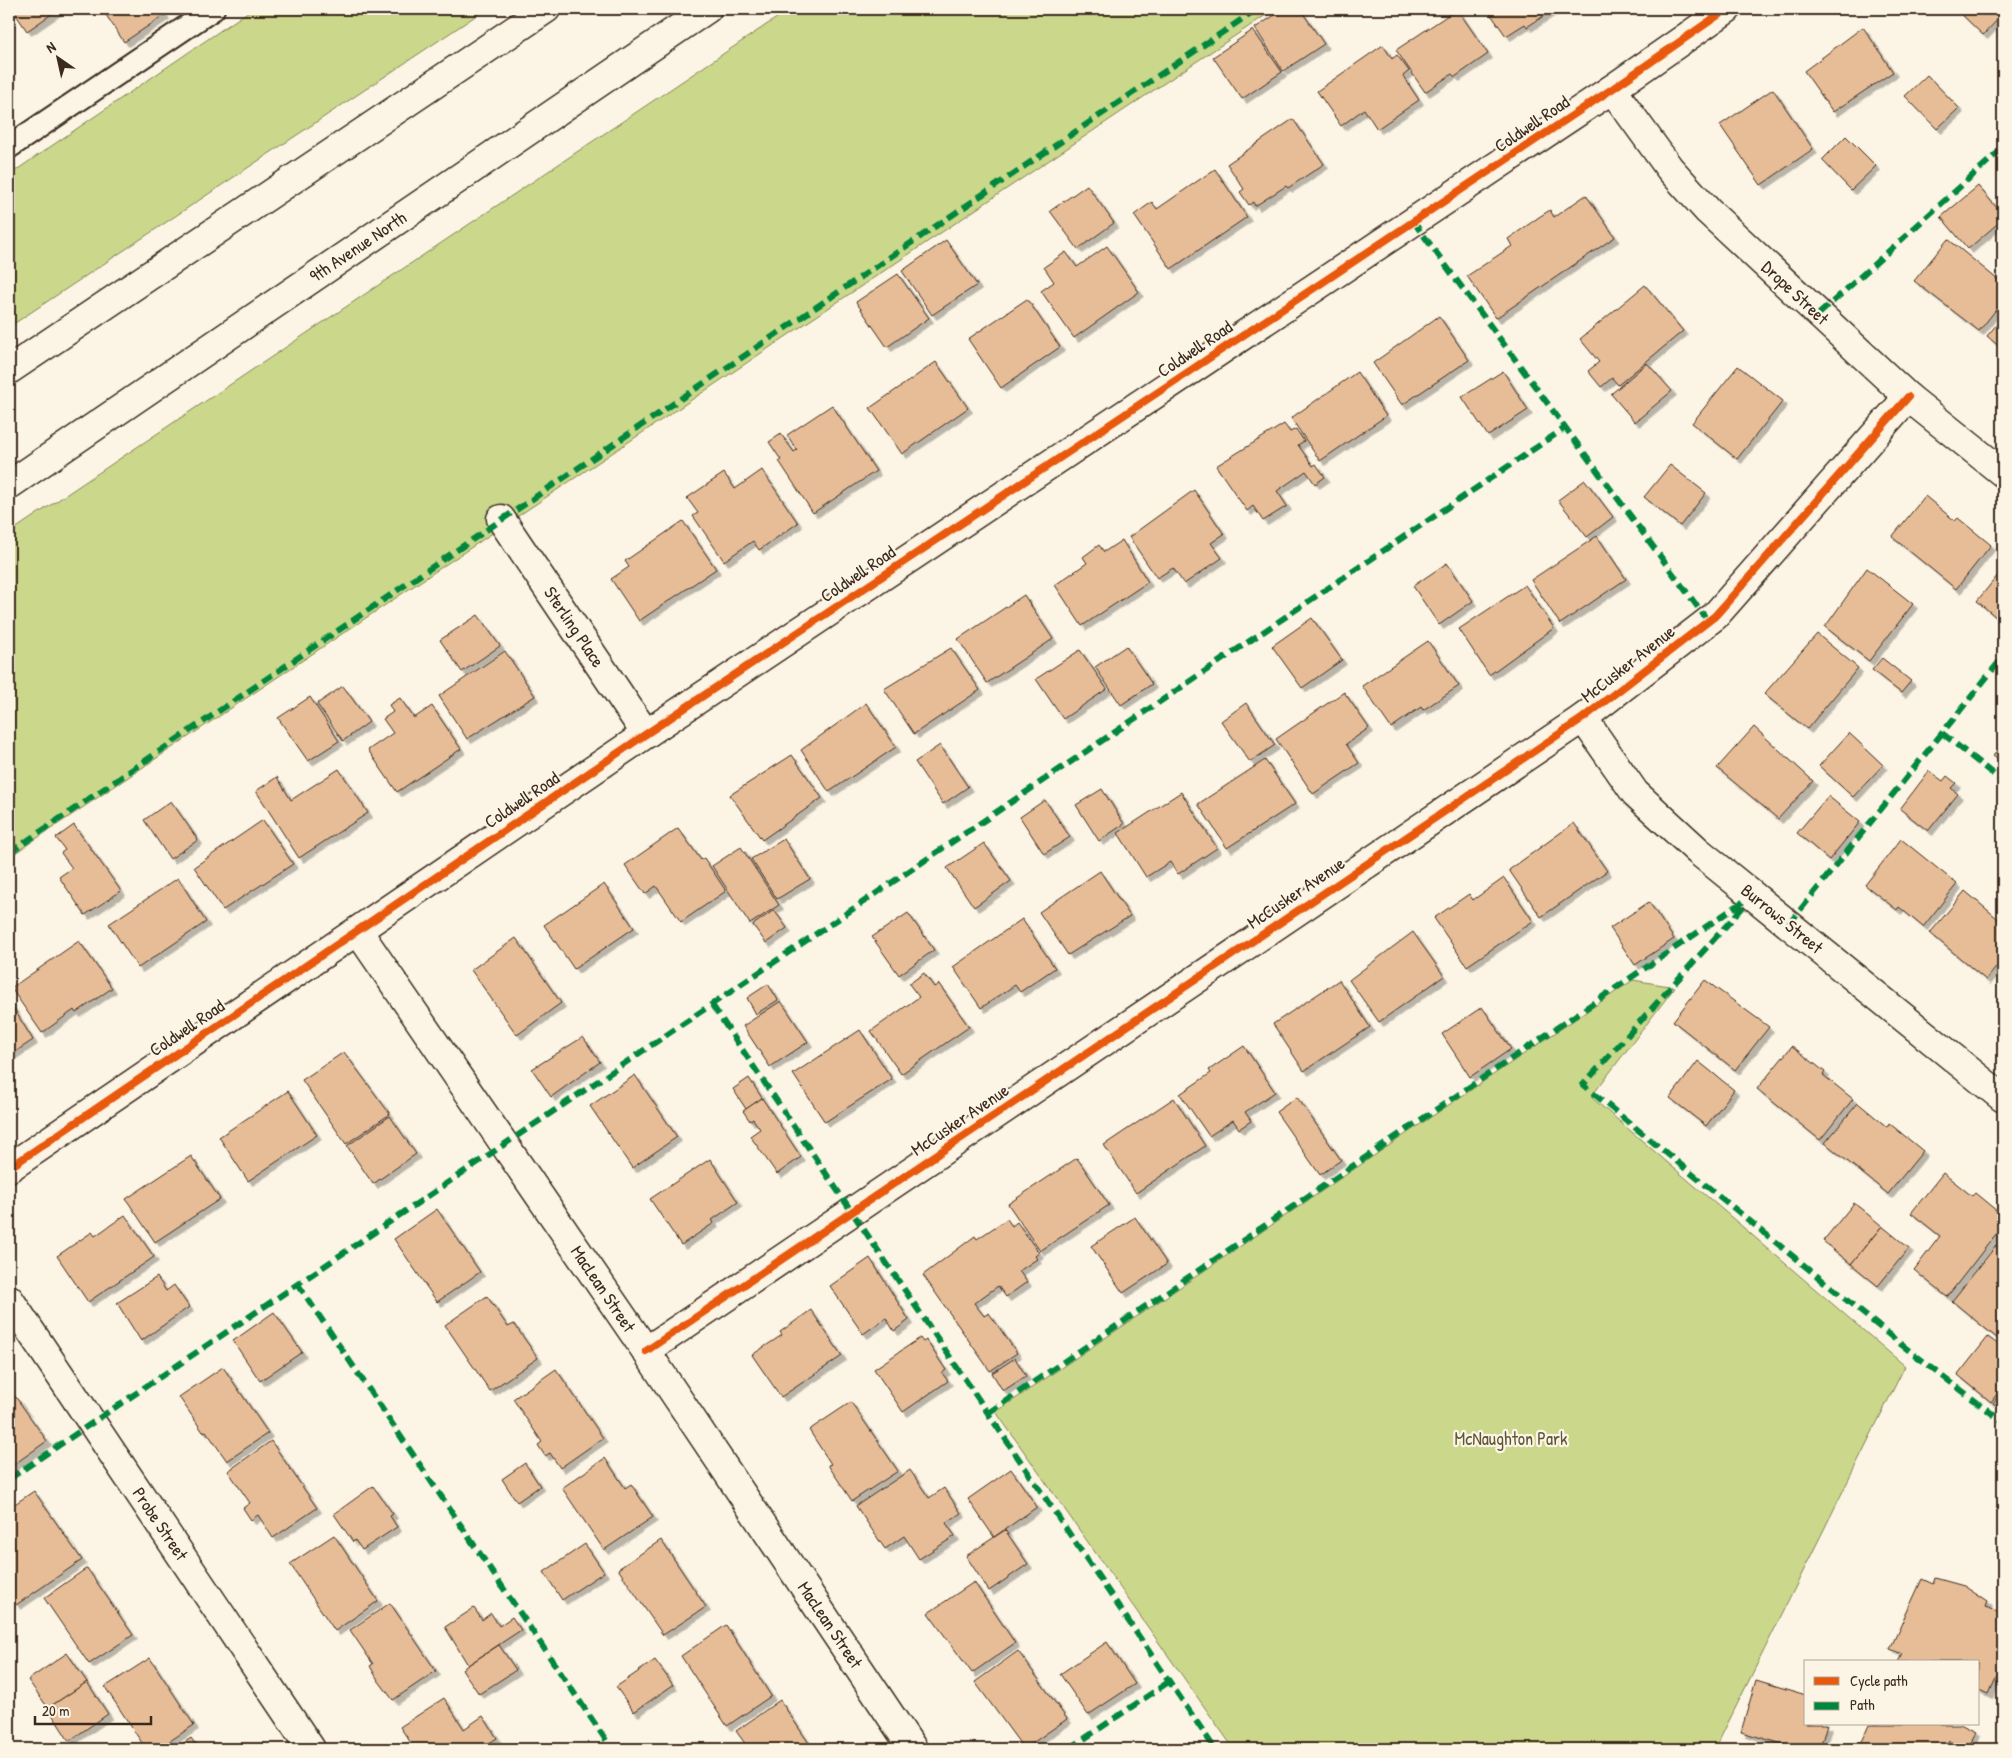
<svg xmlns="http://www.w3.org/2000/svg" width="2012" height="1758" viewBox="0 0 2012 1758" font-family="'Patrick Hand',sans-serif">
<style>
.green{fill:#cbd88b;stroke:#838154}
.building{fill:#e7bd97;stroke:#3b2a1e;filter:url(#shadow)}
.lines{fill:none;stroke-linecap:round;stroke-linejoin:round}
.lane-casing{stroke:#3b2a1e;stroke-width:26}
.street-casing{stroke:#3b2a1e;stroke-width:31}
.primary-casing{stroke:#3b2a1e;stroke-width:31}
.lane{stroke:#fcf5e5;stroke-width:22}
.street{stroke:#fcf5e5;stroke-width:28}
.primary{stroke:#fcf5e5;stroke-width:28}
.quiet{stroke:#00873e;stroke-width:6;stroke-dasharray:12 6;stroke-linecap:butt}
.cycleway-casing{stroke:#fcf5e5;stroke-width:11}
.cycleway{stroke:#e8590c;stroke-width:8}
.labels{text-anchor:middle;stroke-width:4.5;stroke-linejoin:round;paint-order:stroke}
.street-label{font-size:18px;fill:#3b2a1e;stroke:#fcf5e5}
.park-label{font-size:18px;fill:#5f5639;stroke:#fcf5e5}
</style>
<defs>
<filter id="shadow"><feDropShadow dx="4.5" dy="4.5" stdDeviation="0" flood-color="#0004"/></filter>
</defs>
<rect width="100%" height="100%" fill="#fcf5e5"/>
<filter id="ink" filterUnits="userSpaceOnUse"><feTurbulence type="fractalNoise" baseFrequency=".02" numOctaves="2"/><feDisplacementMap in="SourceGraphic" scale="10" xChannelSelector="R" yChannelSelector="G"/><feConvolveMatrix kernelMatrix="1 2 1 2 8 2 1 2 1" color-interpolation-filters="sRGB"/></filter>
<g filter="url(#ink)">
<g class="green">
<path d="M252 9H486L9 327V175Z"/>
<path d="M790 9H1275L9 857V533Z"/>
<path d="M1633 980 1675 987 1591 1097 1905 1366 1715 1749H1234L996 1412Z"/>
</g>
<g class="building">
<path d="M12 9H59L27 31Z"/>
<path d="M102 9H161L165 15 124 42Z"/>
<path d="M1284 9H1300L1324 44 1283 71 1255 28Z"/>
<path d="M1457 9 1488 54 1455 77 1452 74 1425 92 1396 50Z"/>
<path d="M1487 9H1554L1527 27 1525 24 1506 36Z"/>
<path d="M1956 9H2003V14L1983 35Z"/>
<path d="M1863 27 1893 72 1833 112 1804 71Z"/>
<path d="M1253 30 1282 72 1242 99 1213 57Z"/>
<path d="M1383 45 1392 59 1397 55 1409 71 1403 76 1419 100 1377 129 1364 109 1341 126 1317 91Z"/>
<path d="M1927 75 1959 108 1937 129 1905 96Z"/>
<path d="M1773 89 1813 149 1761 185 1720 125Z"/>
<path d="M1293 119 1324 164 1288 188 1286 186 1255 206 1253 202 1249 205 1240 192 1244 189 1227 164Z"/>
<path d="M1846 136 1876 166 1851 190 1822 160Z"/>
<path d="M1215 169 1247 217 1171 269 1134 215 1152 202 1157 209Z"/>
<path d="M1087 185 1114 223 1078 249 1050 211Z"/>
<path d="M1978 186 2003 215V219L1968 249 1941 217Z"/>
<path d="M1586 195 1615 237 1496 318 1467 276 1512 246 1508 239 1539 217 1550 210 1554 217Z"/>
<path d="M1948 239 2003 284V301L1979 331 1914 281Z"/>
<path d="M946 240 977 285 932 315 902 271Z"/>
<path d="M1107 246 1139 292 1074 338 1041 291 1054 282 1044 267 1066 252 1077 267Z"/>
<path d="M898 274 929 318 887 347 856 302Z"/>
<path d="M1645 285 1683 331 1618 385 1612 378 1601 387 1588 371 1599 362 1580 339Z"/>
<path d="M1027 299 1060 347 1001 388 968 339Z"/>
<path d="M1439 316 1469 360 1402 405 1373 363Z"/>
<path d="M2003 317V350L1987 336Z"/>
<path d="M936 362 968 408 902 454 870 408Z"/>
<path d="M1647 363 1672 391 1635 422 1611 394Z"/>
<path d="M1738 366 1783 401 1737 459 1692 423Z"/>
<path d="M1503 371 1528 410 1488 436 1462 397Z"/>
<path d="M1357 372 1386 416 1320 461 1291 418Z"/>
<path d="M832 405 876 471 813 513 779 461 781 460 769 442 781 434 794 452 797 450 787 435Z"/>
<path d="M1284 424 1290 432 1296 429 1304 441 1298 445 1313 466 1316 464 1325 477 1315 484 1306 471 1277 491 1287 506 1263 521 1253 506 1247 511 1216 466Z"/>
<path d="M1670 465 1706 493 1680 526 1644 497Z"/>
<path d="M762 470 798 523 759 550 753 541 724 561 693 516 698 513 687 498 724 473 735 489Z"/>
<path d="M1585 480 1613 517 1587 537 1558 500Z"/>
<path d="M1194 490 1224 534 1211 543 1222 558 1184 584 1173 568 1157 578 1129 537Z"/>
<path d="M1925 496 1955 521 1958 518 1991 545 1956 589 1892 537Z"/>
<path d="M683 521 716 569 639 621 611 579 629 567 625 561Z"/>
<path d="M1597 536 1626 579 1560 624 1531 580Z"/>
<path d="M1122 540 1148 582 1082 626 1055 585 1087 563 1083 557 1099 545 1104 552Z"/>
<path d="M1447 563 1473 601 1439 625 1413 586Z"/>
<path d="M1867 568 1913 604 1869 661 1825 627Z"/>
<path d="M2003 569V623L1977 601Z"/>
<path d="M1525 585 1554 628 1489 675 1459 629Z"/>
<path d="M1024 595 1053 639 987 683 958 639Z"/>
<path d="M478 615 500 646 462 672 440 640Z"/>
<path d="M1312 618 1342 660 1302 688 1272 646Z"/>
<path d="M1817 634 1858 668 1807 729 1764 694Z"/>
<path d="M1428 641 1459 686 1423 710 1421 707 1391 728 1362 686Z"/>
<path d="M1126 646 1152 684 1121 705 1095 667Z"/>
<path d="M951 648 980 690 914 734 884 689Z"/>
<path d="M1080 650 1107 689 1063 719 1036 679Z"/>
<path d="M505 651 535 696 467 739 439 696Z"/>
<path d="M1882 658 1911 681 1901 693 1872 670Z"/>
<path d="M343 686 369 722 343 741 317 704Z"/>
<path d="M1344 692 1369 728 1346 744 1359 763 1313 794 1276 739Z"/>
<path d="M310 697 339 741 308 761 278 718Z"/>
<path d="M400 698 414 718 432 706 461 749 397 792 368 750 393 733 383 719 393 712 389 705Z"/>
<path d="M866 703 896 747 829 792 801 750Z"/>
<path d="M1246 703 1275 745 1250 762 1221 721Z"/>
<path d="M1754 727 1813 781 1778 819 1717 768Z"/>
<path d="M1849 733 1883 765 1853 797 1819 766Z"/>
<path d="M940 745 968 787 943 804 915 762Z"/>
<path d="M2002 745 2003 746V769L2000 766 2002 763 1993 756Z"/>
<path d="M792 755 822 798 762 840 730 795Z"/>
<path d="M1265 760 1295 804 1227 848 1198 804Z"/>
<path d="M339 769 368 813 299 858 256 791 277 777 291 800Z"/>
<path d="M1929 771 1943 781 1947 776 1956 783 1951 788 1958 794 1928 831 1900 809Z"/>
<path d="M1102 789 1124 824 1099 841 1076 805Z"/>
<path d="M1181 792 1217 848 1178 874 1170 862 1146 877 1118 833Z"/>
<path d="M1828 796 1860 822 1829 860 1797 833Z"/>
<path d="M1045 800 1070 837 1044 854 1020 817Z"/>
<path d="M171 801 198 840 170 859 144 820Z"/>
<path d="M263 820 293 864 223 910 194 867Z"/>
<path d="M1574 823 1607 871 1541 917 1509 870Z"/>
<path d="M74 825 121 891 85 915 59 877 72 868 61 853 65 850 56 838Z"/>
<path d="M678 828 701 860 704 858 726 891 681 922 656 886 645 894 625 865Z"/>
<path d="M784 839 810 879 777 899 751 859Z"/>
<path d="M1901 839 1957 884 1923 927 1899 907 1897 910 1865 885Z"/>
<path d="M984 843 1011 881 974 907 947 868Z"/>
<path d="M741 847 779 905 750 924 712 866Z"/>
<path d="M1100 871 1130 916 1068 955 1039 912Z"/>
<path d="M178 878 206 922 138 968 109 924Z"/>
<path d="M1504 878 1533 921 1467 966 1434 918 1469 894 1473 900Z"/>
<path d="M604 884 634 928 574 969 544 925Z"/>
<path d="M1965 891 2003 923V959L1986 980 1930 933Z"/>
<path d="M1649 902 1674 939 1635 965 1610 928Z"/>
<path d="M774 910 787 928 766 943 753 925Z"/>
<path d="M908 913 934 950 899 975 872 937Z"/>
<path d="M1022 919 1055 968 1020 992 1015 985 981 1008 953 967Z"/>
<path d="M1413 932 1444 976 1379 1022 1349 980Z"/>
<path d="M516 938 561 1003 517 1035 471 970Z"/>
<path d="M79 941 112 988 76 1013 74 1010 42 1033 11 988Z"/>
<path d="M924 973 934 987 939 984 969 1027 901 1074 871 1031 919 997 909 984Z"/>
<path d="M1339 980 1370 1027 1304 1071 1273 1024Z"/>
<path d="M1705 980 1769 1027 1735 1070 1673 1021Z"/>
<path d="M768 984 778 1000 756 1014 747 998Z"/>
<path d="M9 1001 33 1040 9 1056Z"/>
<path d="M781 1001 808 1042 770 1067 743 1026Z"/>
<path d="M1482 1007 1511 1049 1470 1077 1442 1034Z"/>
<path d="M860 1030 892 1079 825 1122 793 1074Z"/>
<path d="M583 1037 600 1062 551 1097 532 1069Z"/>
<path d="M1244 1046 1275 1092 1245 1112 1251 1121 1239 1129 1233 1120 1209 1136 1180 1094 1211 1073 1209 1070Z"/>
<path d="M1792 1046 1825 1072 1823 1075 1853 1099 1820 1140 1757 1089Z"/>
<path d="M344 1052 390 1114 346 1144 302 1080Z"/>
<path d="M1698 1061 1734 1090 1706 1126 1670 1098Z"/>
<path d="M635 1075 677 1137 632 1168 590 1106Z"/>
<path d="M749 1078 762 1098 746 1109 733 1089Z"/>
<path d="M288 1091 317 1135 248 1181 219 1137Z"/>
<path d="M1297 1097 1341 1160 1320 1175 1276 1112Z"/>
<path d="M762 1098 801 1157 777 1174 750 1136 760 1129 753 1119 750 1121 743 1111Z"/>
<path d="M1174 1098 1205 1146 1136 1193 1104 1145Z"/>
<path d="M1858 1103 1887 1127 1889 1123 1923 1151 1888 1194 1825 1143Z"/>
<path d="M390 1116 416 1154 373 1184 347 1146Z"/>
<path d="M191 1156 220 1199 155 1242 126 1199Z"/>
<path d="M1077 1158 1109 1205 1040 1251 1008 1204Z"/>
<path d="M710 1159 738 1202 712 1220 714 1223 681 1245 650 1199Z"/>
<path d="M1943 1173 1972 1196 1975 1193 2003 1216V1225L1947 1297 1914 1270 1940 1236 1911 1213Z"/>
<path d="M1854 1203 1882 1226 1851 1264 1823 1241Z"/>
<path d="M437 1209 480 1272 437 1302 394 1239Z"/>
<path d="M125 1215 154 1257 88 1302 57 1256 92 1232 95 1236Z"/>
<path d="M1135 1217 1167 1264 1123 1293 1091 1246Z"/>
<path d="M1007 1219 1012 1226 1017 1222 1039 1253 1035 1256 1037 1259 1019 1271 1027 1282 1006 1297 998 1286 974 1303 984 1316 989 1313 1017 1353 990 1371 923 1275 975 1236 977 1239Z"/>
<path d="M1882 1226 1909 1248 1878 1286 1851 1264Z"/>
<path d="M2003 1237V1333L1998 1339 1952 1301Z"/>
<path d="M870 1258 909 1320 894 1331 886 1318 863 1334 830 1286Z"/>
<path d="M157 1277 166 1291 174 1285 189 1307 141 1341 117 1303Z"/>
<path d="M487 1296 508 1327 514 1324 538 1358 490 1391 445 1325Z"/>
<path d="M811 1310 842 1356 781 1397 752 1355 782 1335 780 1332Z"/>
<path d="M274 1312 302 1352 260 1381 233 1341Z"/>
<path d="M1988 1337 2003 1348V1386L1991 1402 1958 1375Z"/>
<path d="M920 1338 923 1342 926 1340 946 1370 942 1373 948 1381 903 1412 874 1369Z"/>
<path d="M1015 1358 1026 1376 1003 1391 992 1373Z"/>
<path d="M223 1367 268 1433 227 1461 206 1431 203 1432 179 1397Z"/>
<path d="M556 1369 603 1438 560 1468 550 1453 545 1456 538 1445 542 1442 513 1399Z"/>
<path d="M2003 1390V1411L1993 1403Z"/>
<path d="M15 1396 47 1441 9 1468V1401Z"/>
<path d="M851 1402 898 1471 852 1501 828 1465 831 1464 809 1430Z"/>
<path d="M271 1441 317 1508 273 1538 258 1515 251 1520 243 1508 250 1503 228 1471Z"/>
<path d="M605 1458 625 1488 631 1484 653 1517 604 1550 562 1488Z"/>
<path d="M525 1463 540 1486 517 1502 502 1479Z"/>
<path d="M1011 1469 1037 1507 994 1537 968 1499Z"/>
<path d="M910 1470 929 1498 944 1488 961 1513 946 1523 955 1536 919 1559 904 1536 885 1549 856 1506Z"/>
<path d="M373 1486 393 1514 390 1516 397 1527 362 1550 355 1540 353 1542 334 1514Z"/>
<path d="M34 1491 82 1560 16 1605 9 1594V1508Z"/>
<path d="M1005 1530 1028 1564 989 1591 966 1556Z"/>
<path d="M334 1535 378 1601 335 1631 290 1564Z"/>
<path d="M661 1540 706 1607 663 1635 618 1569Z"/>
<path d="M585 1544 604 1572 562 1600 544 1572Z"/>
<path d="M87 1568 133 1635 89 1664 44 1598Z"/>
<path d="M1935 1578 1964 1586 1988 1602 1986 1607 2003 1615V1662L1989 1694 1978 1689V1662H1898L1902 1654 1890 1649 1922 1579 1933 1584Z"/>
<path d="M974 1582 1015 1643 972 1673 928 1613Z"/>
<path d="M390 1603 436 1671 393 1700 378 1680 370 1666 373 1664 350 1630Z"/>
<path d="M474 1608 482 1620 491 1613 499 1626 512 1617 521 1630 468 1665 445 1627Z"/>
<path d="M726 1625 771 1696 727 1726 681 1656Z"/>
<path d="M1107 1642 1135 1684 1088 1715 1060 1674Z"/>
<path d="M499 1645 516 1670 479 1694 462 1669Z"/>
<path d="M1018 1651 1067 1719 1024 1749 975 1682Z"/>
<path d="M67 1653 87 1682 48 1708 28 1680Z"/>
<path d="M150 1658 194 1725 158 1749H146L105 1687Z"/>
<path d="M655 1660 673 1685 634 1712 616 1687Z"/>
<path d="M1756 1680 1806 1695V1724H1827L1820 1749H1781L1783 1744 1741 1732Z"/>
<path d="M87 1682 108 1714 69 1741 48 1708Z"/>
<path d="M444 1698 464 1729 483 1716 497 1738 480 1749H415L400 1727Z"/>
<path d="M780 1700 802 1733 813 1749H749L736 1731Z"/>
<path d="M1870 1724H1960L1976 1732 1968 1749 1949 1740 1945 1749H1868L1861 1744Z"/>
<path d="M191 1738 199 1749H174Z"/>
</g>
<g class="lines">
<g class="lane-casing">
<path id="lane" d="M9 147 213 9"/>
</g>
<g class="street-casing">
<g id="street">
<path d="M1612 89 1670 169 1708 211 1908 397 2003 473"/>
<path d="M501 519 646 734"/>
<path d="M1583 718 1635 793 1698 851 2003 1098"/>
<path d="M358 931 646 1351 913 1749"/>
<path d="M9 1168 646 734 1612 89 1727 9"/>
<path d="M9 1299 311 1749"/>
<path d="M646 1351 1583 718 1715 616 1908 397"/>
</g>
</g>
<g class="primary-casing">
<g id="primary">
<path d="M9 370 546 9"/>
<path d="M9 485 707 9"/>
</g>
</g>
<use href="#lane" class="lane"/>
<use href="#street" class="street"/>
<use href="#primary" class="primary"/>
<g class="quiet">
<path d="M1413 221 1708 621"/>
<path d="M1819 314 2003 148"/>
<path d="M1942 733 2003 782"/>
<path d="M9 853 1257 9"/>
<path d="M1743 907 1583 1085 1898 1342 2003 1422"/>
<path d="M1789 924 2003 657"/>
<path d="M712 1005 1215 1749"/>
<path d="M297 1283 612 1749"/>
<path d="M988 1413 1753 895"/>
<path d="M9 1479 1565 428"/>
<path d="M9 1741 14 1749"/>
<path d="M1069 1749 1170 1681"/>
</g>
<g class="cycleway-casing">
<g id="cycleway">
<path d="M9 1168 646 734 1612 89 1727 9"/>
<path d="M646 1351 1583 718 1715 616 1908 397"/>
</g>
</g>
<use href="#cycleway" class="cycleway"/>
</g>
</g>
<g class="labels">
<g class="street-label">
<text transform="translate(1532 124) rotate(-34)" y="6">Coldwell Road</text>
<text transform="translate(358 247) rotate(-34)" y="6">9th Avenue North</text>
<text transform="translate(1795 293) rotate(43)" y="6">Drope Street</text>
<text transform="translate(1195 349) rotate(-34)" y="6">Coldwell Road</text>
<text transform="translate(858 574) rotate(-34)" y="6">Coldwell Road</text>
<text transform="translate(574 627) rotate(56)" y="6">Sterling Place</text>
<text transform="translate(1628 664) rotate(-38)" y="6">McCusker Avenue</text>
<text transform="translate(522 800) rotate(-34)" y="6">Coldwell Road</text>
<text transform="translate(1296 893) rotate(-34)" y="6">McCusker Avenue</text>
<text transform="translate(1782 919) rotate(39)" y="6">Burrows Street</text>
<text transform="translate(187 1028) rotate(-34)" y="6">Coldwell Road</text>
<text transform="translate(960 1120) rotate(-34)" y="6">McCusker Avenue</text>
<text transform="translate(603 1289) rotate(56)" y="6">MacLean Street</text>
<text transform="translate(160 1524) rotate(56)" y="6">Probe Street</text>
<text transform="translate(830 1625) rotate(56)" y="6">MacLean Street</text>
</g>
<g class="park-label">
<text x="1511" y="1445">McNaughton Park</text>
</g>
</g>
<rect width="2012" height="1758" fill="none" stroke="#fcf5e5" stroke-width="30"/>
<rect x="15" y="15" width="1982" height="1728" fill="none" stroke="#3b2a1e" stroke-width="2" filter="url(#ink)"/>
<rect x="1804" y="1660" width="175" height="65" fill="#fcf5e5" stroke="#afa495"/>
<rect x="1814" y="1677" width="25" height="8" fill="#e8590c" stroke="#afa495"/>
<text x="1850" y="1686" font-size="15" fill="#3b2a1e">Cycle path</text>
<rect x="1814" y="1702" width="25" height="8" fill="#00873e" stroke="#afa495"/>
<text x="1850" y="1710" font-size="15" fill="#3b2a1e">Path</text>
<g transform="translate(58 58) rotate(326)" stroke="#fcf5e5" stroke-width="4" paint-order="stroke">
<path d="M0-4L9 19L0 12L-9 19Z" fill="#3b2a1e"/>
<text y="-8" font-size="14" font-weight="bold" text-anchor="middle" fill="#3b2a1e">N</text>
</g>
<path d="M35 1716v8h116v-8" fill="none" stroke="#3b2a1e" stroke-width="2.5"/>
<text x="42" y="1716" font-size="15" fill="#3b2a1e" stroke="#fcf5e5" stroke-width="4" paint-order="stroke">20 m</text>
</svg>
